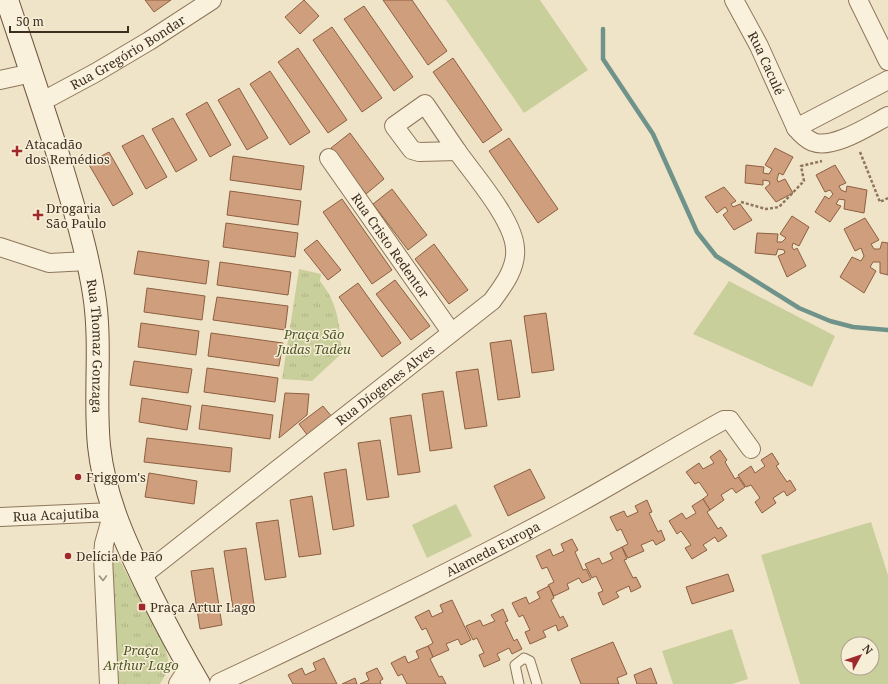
<svg xmlns="http://www.w3.org/2000/svg" width="888" height="684" viewBox="0 0 888 684" font-family="'Noto Serif',serif">
<style>
.park{fill:url(#park-tufts)}
.garden{fill:#c9cf9b;fill-rule:evenodd}
.lines{fill:none;stroke-linecap:round;stroke-linejoin:round}
.stream{stroke:#6f938a;stroke-width:4.5}
.building{fill:#cf9f7d;stroke:#8d5f41}
.lane-casing{stroke:#8d765c;stroke-width:11}
.street-casing{stroke:#8d765c;stroke-width:20}
.secondary-casing{stroke:#6f573f;stroke-width:24}
.path{stroke:#8d765c;stroke-width:2.5;stroke-dasharray:3 2;stroke-linecap:butt}
.lane{stroke:#faf1dc;stroke-width:9}
.street{stroke:#faf1dc;stroke-width:18}
.secondary{stroke:#faf1dc;stroke-width:22}
.oneway{stroke:#9c907e}
.poi-dot{fill:#9e2a2b;stroke:#f7eed8;stroke-width:1.5}
.labels{text-anchor:middle;stroke-width:3;stroke-linejoin:round;paint-order:stroke}
.street-label{font-size:13px;fill:#3d2e20;stroke:#f7eed8}
.poi-label{font-size:13px;fill:#3d2e20;stroke:#f7eed8;text-anchor:start}
.park-label{font-size:13px;font-style:italic;fill:#4d5a26;stroke:#f7eed8}
</style>
<defs>
<pattern id="park-tufts" width="24" height="20" patternUnits="userSpaceOnUse"><rect width="24" height="20" fill="#c9cf9b"/><path d="M3 7l-1-3M5 7V3M7 7l1-3M15 17l-1-3M17 17v-4M19 17l1-3" fill="none" stroke="#aeb285"/></pattern>
</defs>
<rect width="100%" height="100%" fill="#f0e4c8"/>
<g class="park">
<path d="M299 269 321 274 320 281C339 305 339 324 342 353L312 381 282 379Z"/>
<path d="M114 556 119 559 165 647 170 667 160 684H117L112 557Z"/>
</g>
<g class="garden">
<path d="M446 0H540L588 70 524 113Z"/>
<path d="M729 281 835 336 812 387 693 334Z"/>
<path d="M456 504 472 536 427 558 412 525Z"/>
<path d="M871 522 888 575V684H800L761 555ZM848 644H872V668H848Z"/>
<path d="M732 629 748 679 732 684H673L662 651Z"/>
</g>
<g class="lines">
<path class="stream" d="M603 29V59L653 134 697 232 716 256 799 308 830 321 853 327 888 330"/>
</g>
<g class="building">
<path d="M145 0H171L154 12Z"/>
<path d="M304 0 319 16 300 34 285 17Z"/>
<path d="M383 0H412L447 51 428 65Z"/>
<path d="M364 6 413 77 394 91 344 19Z"/>
<path d="M332 27 382 98 362 112 313 40Z"/>
<path d="M298 48 347 120 328 133 278 62Z"/>
<path d="M453 58 502 130 483 143 433 72Z"/>
<path d="M270 71 310 132 290 145 250 84Z"/>
<path d="M239 88 268 138 247 150 218 100Z"/>
<path d="M207 102 231 145 210 157 186 114Z"/>
<path d="M173 118 197 160 176 172 152 129Z"/>
<path d="M350 133 384 179 366 194 331 148Z"/>
<path d="M143 135 167 177 146 189 122 146Z"/>
<path d="M509 138 558 209 538 223 489 151Z"/>
<path d="M775 148 793 157 783 175 779 173 777 179 778 182 785 179 793 193 776 202 765 188 770 184 769 181 763 180V185L745 183 746 165 764 167 763 173 769 174 772 169 765 165Z"/>
<path d="M109 152 133 194 113 206 88 163Z"/>
<path d="M233 156 304 166 301 190 230 180Z"/>
<path d="M835 165 846 183 839 186 841 190 846 192 847 186 867 190 864 213 844 209 845 200 839 199 836 204 841 206 830 222 815 212 825 196 829 199 833 194 830 190 825 192 816 175Z"/>
<path d="M724 187 736 201 731 204 733 207 740 204 752 220 734 230 723 215 728 211 725 207 717 213 705 197Z"/>
<path d="M392 189 427 235 408 250 373 204Z"/>
<path d="M230 191 301 201 298 225 227 215Z"/>
<path d="M342 199 392 270 372 284 323 212Z"/>
<path d="M792 216 809 227 799 246 793 243 792 247 794 250 797 248 806 266 787 277 778 256 785 253 784 250 778 249 776 255 755 253 757 233 778 234 777 242H782L786 238 780 234Z"/>
<path d="M865 218 879 240 871 244 874 249H880L882 242 888 243V275L880 273V262H873L870 267 876 271 864 293 840 277 852 257 861 261 864 256 861 248 855 251 844 229Z"/>
<path d="M226 223 298 233 295 257 223 247Z"/>
<path d="M317 240 341 270 328 280 304 250Z"/>
<path d="M434 244 468 290 449 304 415 259Z"/>
<path d="M138 251 209 261 206 284 134 274Z"/>
<path d="M220 262 291 272 288 295 217 285Z"/>
<path d="M395 280 430 326 411 340 376 294Z"/>
<path d="M358 283 401 343 382 357 339 297Z"/>
<path d="M147 288 205 296 202 320 144 312Z"/>
<path d="M217 297 288 306 285 330 213 320Z"/>
<path d="M546 313 554 370 532 373 524 316Z"/>
<path d="M141 323 199 331 196 355 138 347Z"/>
<path d="M211 333 283 343 279 366 208 356Z"/>
<path d="M511 340 520 397 498 400 490 343Z"/>
<path d="M134 361 192 369 188 393 130 385Z"/>
<path d="M207 368 278 378 275 402 204 392Z"/>
<path d="M478 369 487 426 465 429 456 372Z"/>
<path d="M443 391 452 448 430 451 422 394Z"/>
<path d="M285 393 309 394 307 415 279 438Z"/>
<path d="M142 398 191 406 187 430 139 422Z"/>
<path d="M202 405 273 415 270 439 199 429Z"/>
<path d="M323 406 332 417 308 436 299 424Z"/>
<path d="M411 415 420 472 398 475 390 418Z"/>
<path d="M147 438 232 448 230 472 144 462Z"/>
<path d="M380 440 389 497 367 500 358 443Z"/>
<path d="M720 450 727 460 725 462 735 479 738 477 745 487 736 493 732 488 721 495 724 500 710 510 703 499 708 495 699 482 695 484 686 472 699 463 703 469 714 463 710 457Z"/>
<path d="M772 453 779 464 776 466 787 482 790 480 796 490 787 496 784 491 773 498 776 503 762 513 755 502 760 498 751 485 746 487 738 475 751 466 755 473 765 466 761 460Z"/>
<path d="M346 469 354 526 333 530 324 473Z"/>
<path d="M530 469 545 498 508 516 494 486Z"/>
<path d="M149 473 197 481 194 504 145 497Z"/>
<path d="M312 496 321 554 299 557 290 500Z"/>
<path d="M703 499 710 510 707 512 718 529 721 527 727 536 718 542 715 537 703 545 707 550 692 559 685 548 691 545 681 531 677 534 669 521 682 513 686 519 696 513 692 506Z"/>
<path d="M647 500 652 512 649 513 658 532 661 530 665 540 656 545 653 540 641 545 644 551 628 558 622 547 628 544 621 529 617 531 610 517 624 511 627 517 638 512 635 506Z"/>
<path d="M278 520 286 577 265 580 256 523Z"/>
<path d="M572 539 578 550 575 552 583 570 586 569 591 579 582 583 579 578 567 584 569 589 554 596 548 585 554 582 547 567 542 569 536 556 550 549 553 556 564 551 561 544Z"/>
<path d="M622 547 627 559 624 560 633 578 636 577 641 587 631 592 629 586 616 592 619 597 603 605 598 593 603 591 596 576 592 578 585 564 599 558 602 564 613 559 610 553Z"/>
<path d="M246 548 254 605 233 608 224 551Z"/>
<path d="M213 568 222 625 200 629 191 571Z"/>
<path d="M728 574 734 591 692 604 686 587Z"/>
<path d="M549 586 554 598 551 600 560 618 563 616 568 626 558 631 556 625 543 631 546 637 530 644 525 632 530 630 523 615 519 617 512 603 526 597 529 604 540 598 537 592Z"/>
<path d="M452 600 471 640 461 645 458 639 446 644 449 650 433 657 428 646 433 643 426 628 422 630 415 617 429 610 432 617 443 612 440 605Z"/>
<path d="M503 609 508 621 505 622 514 641 517 639 522 649 512 654 509 648 497 654 500 660 484 667 479 655 484 653 477 638 473 640 466 626 480 620 483 626 495 621 491 615Z"/>
<path d="M613 642 627 674 617 678 619 684H581L571 659Z"/>
<path d="M428 646 433 657 430 659 439 677 442 676 446 684H407L402 674 398 676 391 663 405 656 408 663 419 658 416 651Z"/>
<path d="M324 658 337 684H293L288 675 302 668 305 675 316 670 313 663Z"/>
<path d="M377 668 383 679 380 681 381 684H360L369 680 366 673Z"/>
<path d="M651 668 657 684H637L634 675Z"/>
<path d="M355 678 357 684H342Z"/>
</g>
<g class="lines">
<g class="lane-casing">
<path id="lane" d="M519 684 515 665 524 658 530 661 537 684"/>
</g>
<g class="street-casing">
<g id="street">
<path id="s1" d="M734 0 759 46 796 128C801 134 806 139 813 142 833 150 870 125 888 116"/>
<path d="M858 0 888 61"/>
<path d="M0 80 32 73"/>
<path id="s2" d="M41 102 95 73 149 41 212 0"/>
<path d="M425 104 457 151 419 152 412 150 394 126Z"/>
<path d="M796 128 888 80"/>
<path id="s3" d="M329 158 451 332"/>
<path d="M0 247 49 263 88 261"/>
<path id="s4" d="M0 517 113 512 104 544 103 557 109 684"/>
<path id="s5" d="M142 576 492 301C503 286 517 268 515 248 513 219 474 175 457 151"/>
<path id="s6" d="M219 683C338 627 456 570 572 507 623 479 673 448 724 420H730L751 449"/>
<path d="M178 684 189 667"/>
</g>
</g>
<g class="secondary-casing">
<g id="secondary">
<path id="s7" d="M7 0C25 54 43 107 60 161 73 205 87 249 94 294 102 344 94 396 99 446 105 501 127 546 151 595 166 625 182 655 199 684"/>
</g>
</g>
<g class="path">
<path d="M860 152 880 202 888 198"/>
<path d="M741 202 766 209 779 207 804 181 801 166 822 161"/>
</g>
<use href="#lane" class="lane"/>
<use href="#street" class="street"/>
<use href="#secondary" class="secondary"/>
</g>
<defs><path id="oneway-chevron" d="M-2-3.5L2.5 0L-2 3.5" fill="none" stroke-width="1.6" stroke-linecap="round" stroke-linejoin="round"/></defs>
<use class="oneway" href="#oneway-chevron" transform="translate(103 578) rotate(88)"/>
<g class="poi-dot">
<path d="M15 145h4v4h4v4h-4v4h-4v-4h-4v-4h4z"/>
<path d="M36 209h4v4h4v4h-4v4h-4v-4h-4v-4h4z"/>
<circle cx="78" cy="477" r="4"/>
<circle cx="68" cy="556" r="4"/>
<rect x="138" y="603" width="8" height="8" rx="2"/>
</g>
<g class="labels">
<g class="street-label">
<text dy="5" stroke="none"><textPath href="#s2" startOffset="100">Rua Gregório Bondar</textPath></text>
<text dy="5" stroke="none"><textPath href="#s1" startOffset="71">Rua Caculé</textPath></text>
<text dy="5" stroke="none"><textPath href="#s3" startOffset="107">Rua Cristo Redentor</textPath></text>
<text dy="5" stroke="none"><textPath href="#s7" startOffset="359">Rua Thomaz Gonzaga</textPath></text>
<text dy="5" stroke="none"><textPath href="#s5" startOffset="309">Rua Díogenes Alves</textPath></text>
<text dy="5" stroke="none"><textPath href="#s4" startOffset="56">Rua Acajutiba</textPath></text>
<text dy="5" stroke="none"><textPath href="#s6" startOffset="305">Alameda Europa</textPath></text>
</g>
<g class="poi-label">
<text x="25" y="149">Atacadão<tspan x="25" dy="15">dos Remédios</tspan></text>
<text x="46" y="213">Drogaria<tspan x="46" dy="15">São Paulo</tspan></text>
<text x="86" y="482">Friggom's</text>
<text x="76" y="561">Delícia de Pão</text>
<text x="150" y="612">Praça Artur Lago</text>
</g>
<g class="park-label">
<text x="314" y="339">Praça São<tspan x="314" dy="15">Judas Tadeu</tspan></text>
<text x="141" y="655">Praça<tspan x="141" dy="15">Arthur Lago</tspan></text>
</g>
</g>
<g transform="translate(860 656) rotate(50)"><circle r="19" fill="#f7eed8" stroke="#ada18e"/>
<path d="M0-3L7 15L0 10L-7 15Z" fill="#9e2a2b"/>
<text y="-6" font-size="11" font-weight="bold" text-anchor="middle" fill="#3d2e20">N</text>
</g>
<path d="M10 26v6h118v-6" fill="none" stroke="#3d2e20" stroke-width="2"/>
<text x="16" y="26" font-size="12" fill="#3d2e20" stroke="#f7eed8" stroke-width="3" paint-order="stroke">50 m</text>
</svg>
